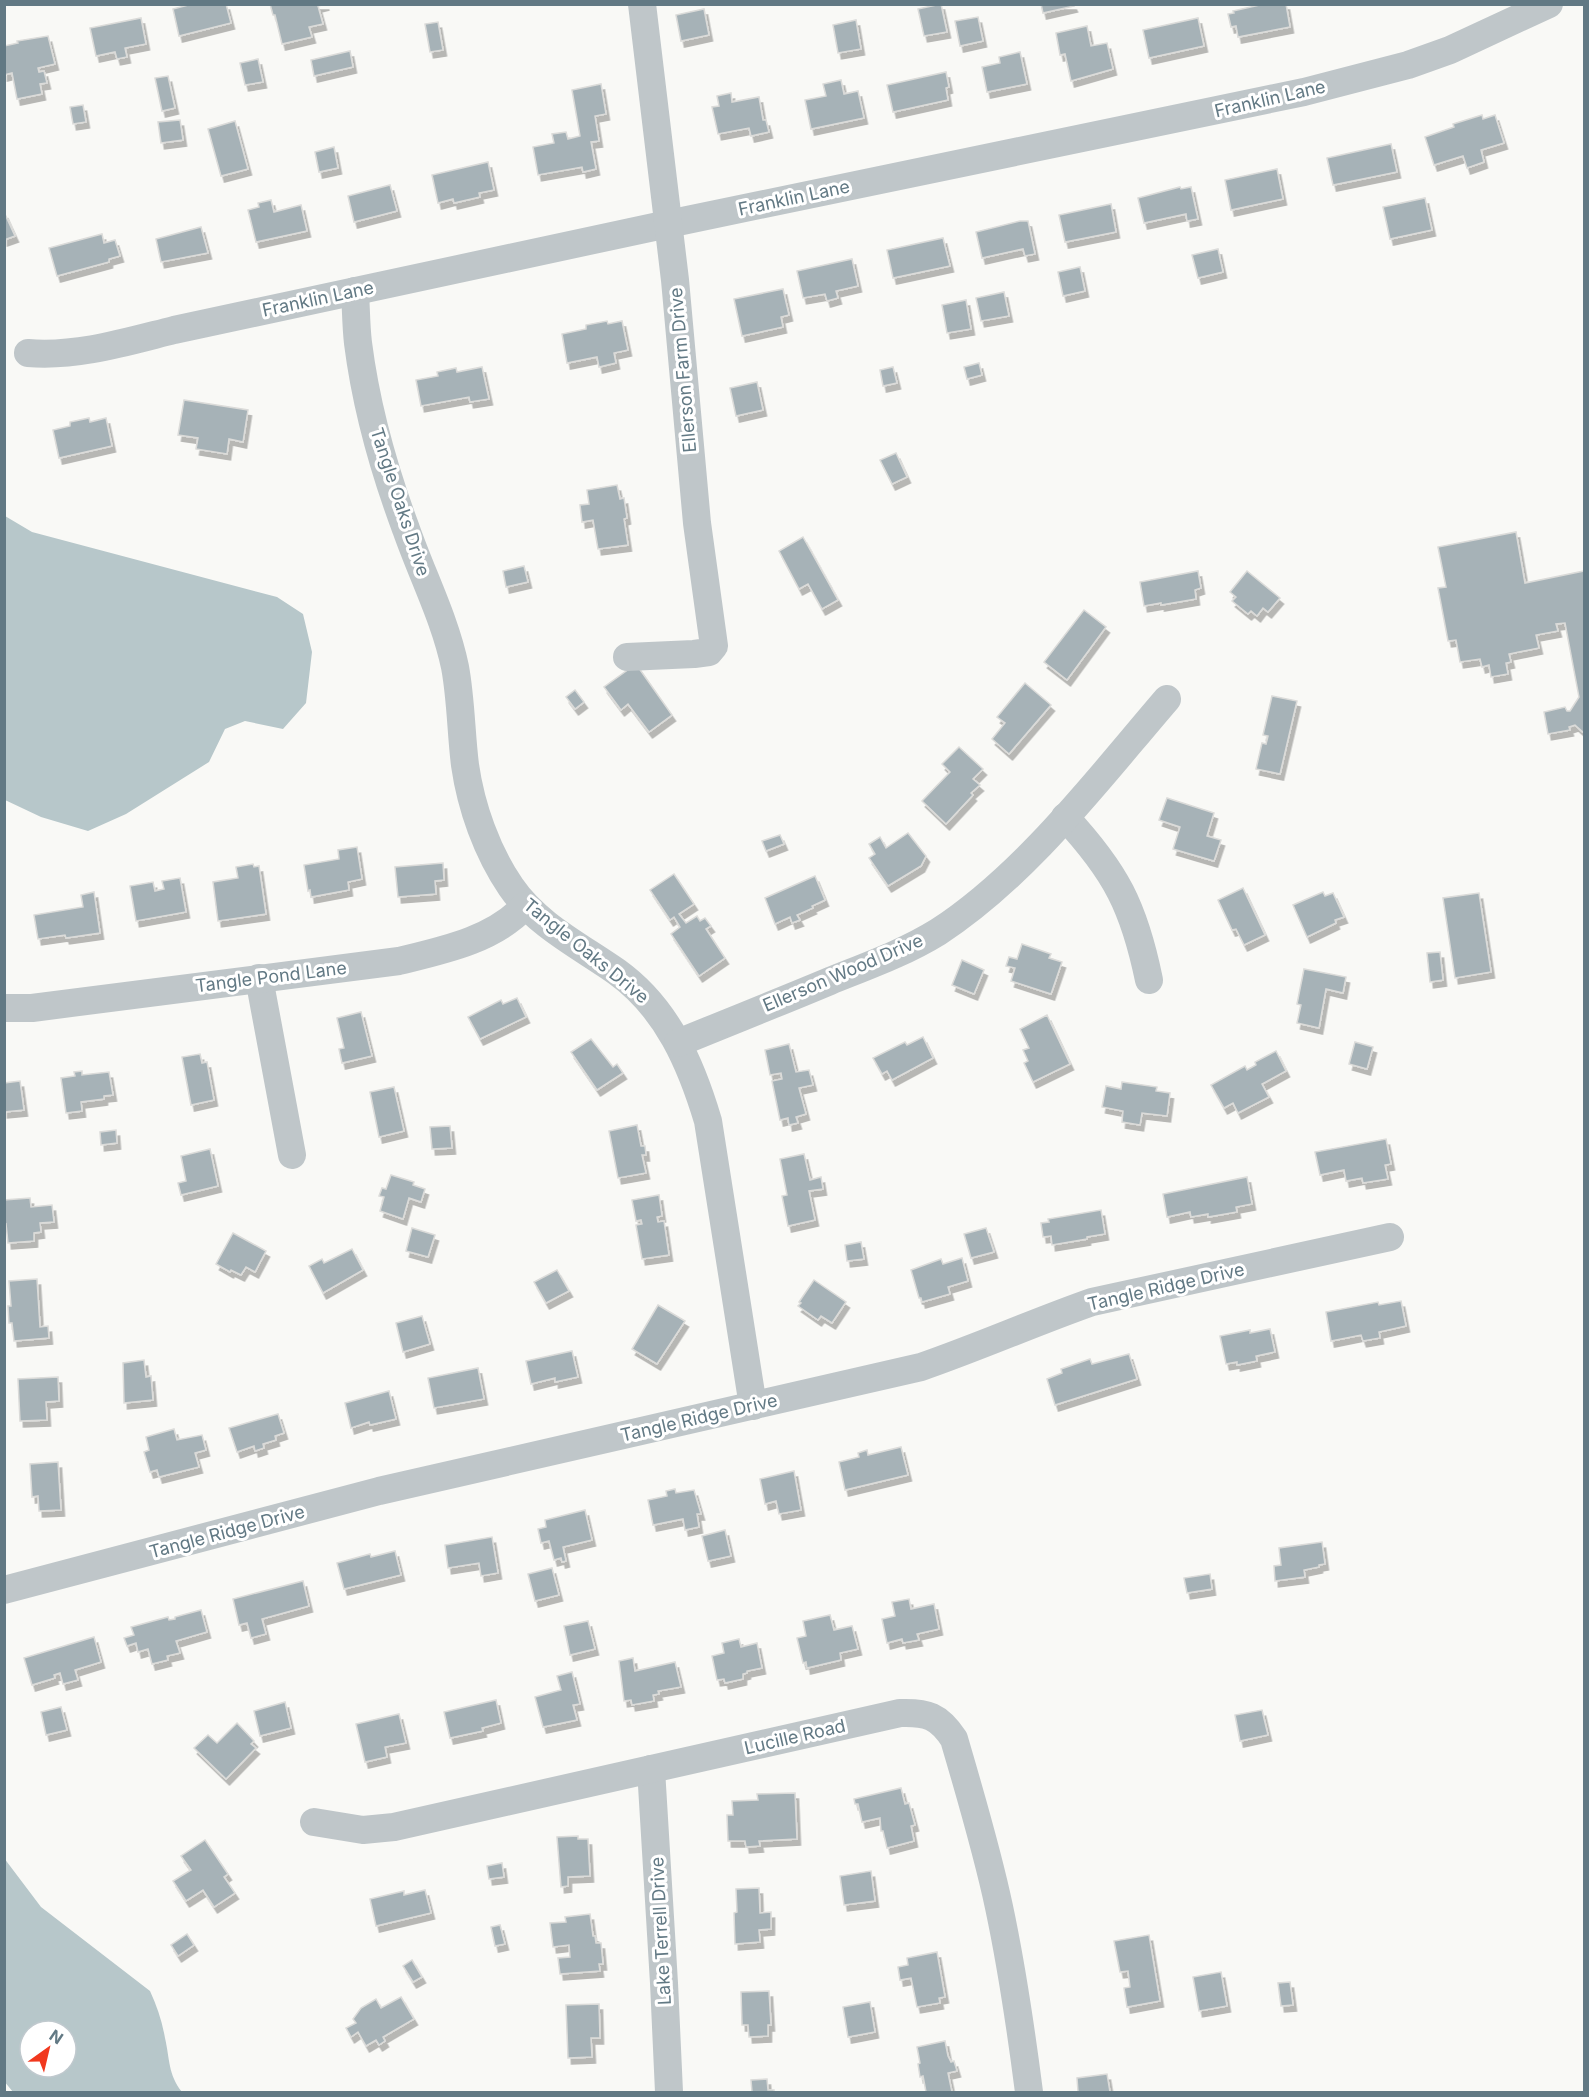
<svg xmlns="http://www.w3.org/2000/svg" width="1589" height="2097" viewBox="0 0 1589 2097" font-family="Inter,sans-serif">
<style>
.water{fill:#b7c7ca;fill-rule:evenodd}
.building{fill:#a6b2b7;stroke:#dbdbd9;stroke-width:1.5;filter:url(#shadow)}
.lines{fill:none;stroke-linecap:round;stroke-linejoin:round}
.minor{stroke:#bfc6c9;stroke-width:28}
.labels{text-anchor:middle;stroke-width:6;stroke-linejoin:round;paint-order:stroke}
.street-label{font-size:18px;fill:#627984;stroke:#fff}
</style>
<defs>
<filter id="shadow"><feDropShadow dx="3.5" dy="6" stdDeviation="0" flood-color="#0004"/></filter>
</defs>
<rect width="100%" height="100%" fill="#f9f9f6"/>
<g class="water">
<path d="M5 516 32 532 277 597 303 614 312 652 306 703 283 729 245 721 225 729 209 762 126 814 88 831 41 817 5 800Z"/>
<path d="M4 1858 41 1907 150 1991C157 2006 162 2021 165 2038 170 2060 168 2074 182 2092H13L4 2081ZM30 2031H66V2067H30Z"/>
</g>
<g class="building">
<path d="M192 4H226L231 23 179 36 173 9Z"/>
<path d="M270 4H326L318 6 323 24 309 27 312 37 282 44 275 15H273Z"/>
<path d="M941 4 947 32 924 36 918 9Z"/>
<path d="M1041 4H1073L1074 6 1043 13Z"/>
<path d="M1264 4H1286L1290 27 1238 37 1236 26 1231 27 1228 14 1234 13 1233 11Z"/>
<path d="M704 9 709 35 681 41 676 15Z"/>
<path d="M978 17 983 41 960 46 955 21Z"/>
<path d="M141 18 146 44 125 48 127 57 117 59 115 52 96 56 90 28Z"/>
<path d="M1198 18 1204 46 1149 58 1143 30Z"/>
<path d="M856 20 861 49 838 53 833 25Z"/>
<path d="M438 22 443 50 430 52 425 24Z"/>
<path d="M1087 26 1091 46 1107 43 1113 69 1071 81 1065 54 1060 55 1056 33Z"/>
<path d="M48 36 55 64 38 68 39 72 44 71 47 83 40 84 42 94 17 99 12 73 4 75V46L18 43 17 41Z"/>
<path d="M350 51 353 67 314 76 311 60Z"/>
<path d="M1020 52 1027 84 987 92 982 67 1000 63 999 57Z"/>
<path d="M258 59 263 82 245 85 240 63Z"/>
<path d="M946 72 949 87 946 88 948 100 893 112 887 85Z"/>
<path d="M168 76 175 108 162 111 155 78Z"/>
<path d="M841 80 844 94 858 91 864 118 811 129 805 100 826 96 823 84Z"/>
<path d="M601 84 606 114 595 116 599 141 591 142 596 169 583 172 582 167 538 175 533 147 554 143 552 134 566 132 568 139 580 136 572 90Z"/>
<path d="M731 93 732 102 759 97 763 120H766L769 132 751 136 749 128 718 134 712 107 719 106 717 96Z"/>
<path d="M83 105 86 122 73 124 70 107Z"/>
<path d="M1482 115 1483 119 1495 115 1504 143 1481 150 1484 162 1467 168 1463 156 1434 165 1425 137 1454 127 1453 124Z"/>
<path d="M180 120 183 140 161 143 158 122Z"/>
<path d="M235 121 248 169 221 176 208 129Z"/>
<path d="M1391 144 1397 172 1333 185 1327 158Z"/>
<path d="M334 147 338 168 319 172 315 152Z"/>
<path d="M488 162 494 190 479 193 480 197 454 203 453 199 438 203 432 175Z"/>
<path d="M1277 169 1283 199 1231 210 1225 180Z"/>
<path d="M390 185 397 211 354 222 348 196Z"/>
<path d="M1180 187 1181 189 1191 187 1198 219 1187 221 1186 214 1144 223 1138 198Z"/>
<path d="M1425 198 1432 230 1390 239 1383 207Z"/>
<path d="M271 200 274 212 301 205 307 231 256 242 248 210 259 207 258 203Z"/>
<path d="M1111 204 1116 232 1065 242 1059 215Z"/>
<path d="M4 212 15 236 4 240Z"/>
<path d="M1020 221H1028L1035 254 1025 256 1023 249 982 258 976 232Z"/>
<path d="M201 227 208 253 161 262 156 239Z"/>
<path d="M102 234 104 243 115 240 120 256 109 259V262L57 276 49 248Z"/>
<path d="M943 238 950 266 893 278 887 250Z"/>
<path d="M1218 249 1223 272 1198 278 1192 255Z"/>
<path d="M852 259 858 286 836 291 838 298 827 301 825 294 803 298 797 271Z"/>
<path d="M1080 267 1085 291 1063 296 1058 272Z"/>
<path d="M783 289 789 315 781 317 783 327 742 336 734 299Z"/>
<path d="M1004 292 1009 316 981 321 976 298Z"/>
<path d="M966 300 971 329 947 333 942 305Z"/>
<path d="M607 321 608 324 622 321 628 350 614 353 616 363 599 367 597 357 567 363 562 334 586 329V325Z"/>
<path d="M979 363 982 375 967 379 964 367Z"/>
<path d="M482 367 489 399 470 402 469 397 421 406 416 380 438 376 437 372 456 368 457 372Z"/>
<path d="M893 367 897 383 883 386 880 370Z"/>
<path d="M757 382 763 410 736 416 730 388Z"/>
<path d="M184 400 248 410 243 442 229 439 227 454 196 449 198 438 178 435Z"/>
<path d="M89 418 90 422 106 418 112 446 59 458 53 430 70 426V422Z"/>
<path d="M896 453 907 477 892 484 880 460Z"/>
<path d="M617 485 620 499 624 498 627 518 624 519 628 545 598 549 593 520 582 522 580 505 589 504 587 490Z"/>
<path d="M1516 532 1525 583 1584 571V733L1575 725 1569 727 1570 730 1548 734 1544 712 1565 707 1567 711H1570L1579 697 1565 623 1556 624 1558 631 1536 635 1539 648 1509 654 1511 662 1506 663 1508 674 1491 677 1489 665 1482 667 1480 659 1460 662 1456 640 1448 641 1438 588 1446 587 1438 547Z"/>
<path d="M803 537 838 600 822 609 808 584 799 589 779 551Z"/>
<path d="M524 566 528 582 506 587 503 571Z"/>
<path d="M1198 571 1201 588 1195 590 1196 599 1161 605V603L1144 606 1140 582Z"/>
<path d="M1247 571 1280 598 1268 612 1263 608 1257 616 1251 611 1248 614 1232 601 1236 597 1230 592Z"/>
<path d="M1084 610 1106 627 1067 680 1044 662Z"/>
<path d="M636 664 672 715 649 732 628 704 621 710 604 687Z"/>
<path d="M1025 683 1051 705 1009 754 992 739 1005 723 997 717Z"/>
<path d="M575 690 584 702 575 709 566 697Z"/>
<path d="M1272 696 1297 701 1280 774 1256 769 1262 743 1266 744 1268 736 1263 735Z"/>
<path d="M959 747 983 769 973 779 980 785 971 793 973 795 946 824 922 801 950 772 942 764Z"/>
<path d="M1167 798 1214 813 1207 836 1221 840 1214 861 1173 849 1180 827 1159 820Z"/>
<path d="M908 833 926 856 921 866 888 886 869 858 875 854 869 844 880 837 886 848Z"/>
<path d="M780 835 784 844 766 851 762 841Z"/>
<path d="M357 847 362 879 348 882 349 890 311 897 310 890 308 891 304 865 339 859 338 850Z"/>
<path d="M443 863 444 880 435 881 436 894 398 897 395 867Z"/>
<path d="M253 864 254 867 259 866 266 914 218 921 213 882 238 878 236 867Z"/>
<path d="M674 874 694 904 679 914 686 923 697 916 700 921 705 918 711 926 706 929 725 958 699 976 671 934 680 927 674 917 670 920 650 890Z"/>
<path d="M815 876 825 900 812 906 813 908 797 915 800 920 792 923 790 917 775 924 765 898Z"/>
<path d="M180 878 186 912 136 921 130 886 153 882 155 891 164 889 162 881Z"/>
<path d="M1243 888 1265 935 1244 945 1236 929 1232 930 1218 900Z"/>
<path d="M94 892 100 933 66 938 65 935 38 939 34 915 83 907 81 895Z"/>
<path d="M1323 892 1325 896 1333 893 1344 917 1335 920 1336 923 1307 937 1293 905Z"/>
<path d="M1479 893 1491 972 1455 978 1443 898Z"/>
<path d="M1022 944 1051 954 1049 958 1062 962 1051 994 1011 981 1015 968 1006 966 1009 957 1017 959Z"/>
<path d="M1440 952 1443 980 1430 982 1427 953Z"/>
<path d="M962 960 984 970 974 994 952 985Z"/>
<path d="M1304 969 1346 977 1343 993 1326 989 1319 1028 1297 1023 1301 1005 1297 1004Z"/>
<path d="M517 998 526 1017 480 1039 468 1017 501 1000 503 1004Z"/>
<path d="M361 1012 372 1056 342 1063 339 1049 344 1048 337 1018Z"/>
<path d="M1047 1015 1070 1064 1033 1082 1024 1063 1028 1061 1023 1050 1029 1048 1020 1029Z"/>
<path d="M923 1037 933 1058 892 1080 887 1071 882 1074 873 1058 905 1042 907 1045Z"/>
<path d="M591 1039 613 1067 617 1064 623 1073 597 1090 571 1052Z"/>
<path d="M1355 1042 1373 1047 1367 1069 1349 1064Z"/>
<path d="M789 1044 796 1072 809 1070 813 1085 799 1088 806 1114 796 1117 798 1123 789 1125 788 1118 780 1120 772 1081 782 1079 781 1073 770 1075 765 1050Z"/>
<path d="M1276 1051 1286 1071 1262 1084 1269 1097 1238 1113 1233 1103 1224 1108 1211 1085 1245 1066 1247 1070 1256 1065 1255 1062Z"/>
<path d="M200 1054 202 1063 207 1062 214 1100 191 1105 182 1057Z"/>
<path d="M82 1071V1075L109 1072 113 1095 104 1096V1099L81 1102 82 1111 66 1113 61 1078 75 1076 74 1072Z"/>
<path d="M20 1081 24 1110 4 1112V1083Z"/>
<path d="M1122 1082 1157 1087 1156 1091 1170 1093 1167 1116 1142 1113 1140 1125 1122 1122 1123 1111 1102 1107 1106 1086 1121 1089Z"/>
<path d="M394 1087 404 1131 379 1137 370 1092Z"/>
<path d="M637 1125 641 1146H645L646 1155H642L646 1173 618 1178 609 1131Z"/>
<path d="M450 1126 452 1148 432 1149 430 1127Z"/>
<path d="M116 1130 117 1143 101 1145 100 1132Z"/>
<path d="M1386 1139 1391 1164 1385 1165 1388 1179 1363 1183 1362 1178 1346 1181 1344 1170 1320 1175 1315 1152Z"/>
<path d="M210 1149 218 1186 181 1195 178 1183 186 1181 181 1156Z"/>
<path d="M804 1154 810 1180 821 1177 823 1189 809 1191 815 1220 788 1226 782 1196 787 1195 780 1159Z"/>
<path d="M391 1175 414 1182 413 1185 425 1189 421 1202 409 1198 403 1219 380 1211 384 1197 379 1196 382 1188 386 1189Z"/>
<path d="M1247 1177 1252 1204 1236 1207 1237 1212 1208 1217V1214L1191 1217 1190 1212 1167 1217 1163 1194Z"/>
<path d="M659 1195 662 1216 657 1217 658 1222 664 1221 669 1255 642 1259 636 1225 642 1224 641 1220 636 1221 632 1200Z"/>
<path d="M30 1198 31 1207 52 1205 54 1222 40 1223 41 1232 34 1233V1241L8 1243 6 1224 4 1225V1200Z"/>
<path d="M1101 1210 1105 1234 1087 1237V1239L1052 1245 1051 1236 1043 1237 1041 1223 1049 1222 1048 1219Z"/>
<path d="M412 1228 435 1235 428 1257 406 1251Z"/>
<path d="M986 1228 994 1252 971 1258 964 1234Z"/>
<path d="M233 1233 266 1251 255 1272 246 1267 241 1275 231 1270 230 1272 216 1264Z"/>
<path d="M861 1242 864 1259 847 1261 845 1245Z"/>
<path d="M352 1249 363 1270 323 1293 309 1266 322 1259 324 1263Z"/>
<path d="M962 1258 968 1281 948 1287 950 1294 922 1302 921 1298H919L911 1270 941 1259 943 1264Z"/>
<path d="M557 1270 569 1291 546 1303 534 1282Z"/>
<path d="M37 1279 40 1327 48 1326 49 1338 14 1341 12 1323H9L8 1306H11L9 1281Z"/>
<path d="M814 1280 846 1302 832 1323 821 1316 818 1320 798 1306 801 1303 799 1302Z"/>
<path d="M1401 1301 1406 1326 1379 1332 1380 1338 1363 1341 1361 1335 1331 1341 1326 1312 1378 1302 1379 1305Z"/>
<path d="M658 1305 685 1321 657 1364 632 1349Z"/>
<path d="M422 1316 430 1344 403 1352 396 1323Z"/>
<path d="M1270 1329 1275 1352 1256 1356 1257 1361 1237 1365V1362L1226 1364 1220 1336 1250 1330V1333Z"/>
<path d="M572 1351 578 1377 555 1382V1378L531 1384 526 1361Z"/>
<path d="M1129 1354 1137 1379 1055 1405 1047 1379 1062 1373 1061 1369 1090 1359 1092 1364Z"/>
<path d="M144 1360 146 1377 151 1376 153 1400 124 1403 123 1363Z"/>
<path d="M478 1368 484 1399 434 1408 428 1378Z"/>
<path d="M58 1377 59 1401 46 1402 47 1420 20 1421 18 1379Z"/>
<path d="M389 1391 396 1419 370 1425 369 1422 351 1428 345 1403Z"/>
<path d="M278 1414 284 1433 275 1436 276 1440 263 1444 264 1448 255 1451 254 1446 237 1452 229 1428Z"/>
<path d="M174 1429 177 1440 202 1435 206 1450 195 1453 199 1467 159 1477 157 1470 150 1472 144 1452 149 1450 146 1437Z"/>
<path d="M901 1447 908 1475 845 1490 839 1462 859 1457 858 1453 867 1450 868 1455Z"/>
<path d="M58 1462 61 1510 39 1511 38 1496 32 1497 30 1464Z"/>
<path d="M794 1471 801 1510 779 1514 776 1501 765 1504 760 1479Z"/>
<path d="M675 1489 676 1493 694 1490 701 1514H697L699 1527 685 1530 683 1519 653 1525 648 1500 667 1496 666 1491Z"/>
<path d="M585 1510 592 1540 563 1547 566 1561 562 1562 561 1558 554 1560 549 1541 541 1543 538 1529 546 1527 545 1520Z"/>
<path d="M725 1530 731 1556 708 1561 702 1536Z"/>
<path d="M492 1537 498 1573 481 1576 479 1563 448 1568 445 1545Z"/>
<path d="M1322 1542 1325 1564 1319 1565V1567L1304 1570 1305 1577 1275 1581 1274 1566 1281 1565 1279 1548Z"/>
<path d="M395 1551 401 1575 344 1589 337 1563 370 1554 371 1557Z"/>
<path d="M552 1568 559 1595 535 1601 528 1574Z"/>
<path d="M1210 1574 1212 1589 1187 1593 1184 1578Z"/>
<path d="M303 1581 309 1606 262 1619 266 1634 251 1638 247 1623 239 1625 233 1599Z"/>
<path d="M909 1599 911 1609 934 1604 939 1629 917 1634 919 1640 903 1643 902 1639 887 1643 882 1619 895 1616 892 1602Z"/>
<path d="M201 1610 207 1632 176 1641 180 1653 167 1656 168 1660 152 1664 148 1649 138 1652 136 1643 127 1646 124 1638 134 1635 131 1627 168 1617 169 1620 175 1619V1617Z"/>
<path d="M830 1615 834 1630 852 1626 858 1649 840 1653 841 1660 807 1668 806 1662 803 1663 797 1638 806 1636 803 1621Z"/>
<path d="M588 1621 595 1649 570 1655 564 1626Z"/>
<path d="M94 1637 101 1662 75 1670 78 1680 63 1684 60 1673 54 1675 55 1678 32 1685 24 1658Z"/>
<path d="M739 1639 741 1647 757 1643 762 1668 747 1671V1673L743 1674V1679L725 1683 724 1679 717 1680 712 1656 724 1653 722 1643Z"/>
<path d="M633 1658 635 1671 675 1662 681 1687 658 1691 659 1694 653 1695 654 1701 632 1705 631 1700 624 1701 619 1661Z"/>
<path d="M572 1672 580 1704 573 1705 577 1720 543 1727 535 1697 561 1690 557 1676Z"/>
<path d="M496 1700 501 1723 482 1728 483 1731 450 1738 444 1712Z"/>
<path d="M285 1702 291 1728 260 1736 254 1711Z"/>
<path d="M61 1707 67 1730 46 1735 41 1712Z"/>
<path d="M1262 1710 1268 1735 1240 1741 1235 1715Z"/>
<path d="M399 1714 406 1743 385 1747 387 1757 365 1762 356 1724Z"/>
<path d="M237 1723 254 1741 251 1744 256 1748 226 1779 194 1748 208 1735 217 1743Z"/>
<path d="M901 1788 905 1804 909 1803 915 1825 911 1826 914 1841 887 1848 883 1831H881L880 1818 862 1822 858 1804H855L854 1799Z"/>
<path d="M795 1793 797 1839 759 1841 760 1846 746 1847 745 1841H728L727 1815H733L732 1801 758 1800 757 1794Z"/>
<path d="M578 1836V1839H588L590 1876 568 1877V1886L561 1887 557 1837Z"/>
<path d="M205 1840 228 1874 224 1877 235 1893 214 1907 203 1890 186 1901 173 1881 191 1870 181 1856Z"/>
<path d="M502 1863 504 1877 489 1879 487 1866Z"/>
<path d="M871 1871 875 1901 844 1905 840 1876Z"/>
<path d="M759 1888 760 1913 771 1912V1929L759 1930 760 1942 735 1944 734 1913 737 1912 736 1889Z"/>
<path d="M425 1890 431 1913 376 1926 370 1899 404 1891V1895Z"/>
<path d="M590 1914 593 1936H595L596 1943H601L603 1964H599L600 1971 560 1974 558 1958 570 1957 569 1945 553 1947 550 1923 566 1922 565 1917Z"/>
<path d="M500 1925 505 1944 495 1946 491 1927Z"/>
<path d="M187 1934 194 1945 178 1956 171 1945Z"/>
<path d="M1149 1935 1160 2001 1127 2007 1124 1988 1130 1987 1128 1971 1120 1972 1114 1941Z"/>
<path d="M937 1952 945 1997 939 1998 940 2003 917 2007 911 1978 900 1980 898 1967 908 1965 907 1958Z"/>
<path d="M412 1960 422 1977 413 1982 403 1966Z"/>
<path d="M1221 1972 1227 2006 1199 2011 1193 1977Z"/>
<path d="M1290 1982 1293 2005 1281 2006 1278 1983Z"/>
<path d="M769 1991 771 2025H768V2036L749 2037 748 2025H742L741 1992Z"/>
<path d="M401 1997 414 2019 383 2037 385 2041 379 2045 376 2040 366 2046 358 2032 351 2037 346 2028 356 2023 353 2019 361 2008 376 1999 381 2008Z"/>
<path d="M870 2002 875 2032 848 2037 843 2007Z"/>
<path d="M599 2004 600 2038H591L592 2057 568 2058 566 2005Z"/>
<path d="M945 2041 948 2056 951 2062 954 2061 957 2071 948 2073 952 2092H926L923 2076 920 2077 918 2064 920 2063 917 2047Z"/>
<path d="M1107 2074 1110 2092H1078L1077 2078Z"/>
<path d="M767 2079 768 2090H774V2092H747H752L751 2080Z"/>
</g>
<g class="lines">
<g class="minor">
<path d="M355 291C356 308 356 326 358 343 366 406 384 470 406 529 422 575 445 619 455 667 461 699 461 733 465 765 471 807 487 852 511 887 537 925 580 946 617 972 667 1008 691 1064 708 1121L753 1406"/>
<path d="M28 353C78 357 126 342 174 330L668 224 1304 92 1408 65 1450 50 1549 4"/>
<path d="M627 657 694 654 709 652 714 646 697 523 675 280 642 4"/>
<path d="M1065 817C1116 872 1134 907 1149 980"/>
<path d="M259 978 292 1155"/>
<path d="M4 1008H32L399 961C444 950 493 940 525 906"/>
<path d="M678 1043C729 1022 780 1002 830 981 867 966 904 953 938 932 1026 875 1099 778 1167 699"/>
<path d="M4 1590 379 1491 921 1367C979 1347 1035 1322 1092 1302L1390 1237"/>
<path d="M651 1769 664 1983 669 2092"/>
<path d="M314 1822 363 1830 394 1827 900 1713C927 1712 939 1716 954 1739 970 1794 987 1850 999 1907 1012 1968 1021 2030 1029 2092"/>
</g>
</g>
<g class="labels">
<g class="street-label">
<text transform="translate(1270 99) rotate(-13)" y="6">Franklin Lane</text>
<text transform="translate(794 198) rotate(-12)" y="6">Franklin Lane</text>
<text transform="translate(318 299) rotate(-12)" y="6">Franklin Lane</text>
<text transform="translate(683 370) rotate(-95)" y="6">Ellerson Farm Drive</text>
<text transform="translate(400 502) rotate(72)" y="6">Tangle Oaks Drive</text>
<text transform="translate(586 951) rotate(39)" y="6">Tangle Oaks Drive</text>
<text transform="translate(843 973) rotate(-23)" y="6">Ellerson Wood Drive</text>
<text transform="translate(271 977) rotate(-7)" y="6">Tangle Pond Lane</text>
<text transform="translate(1166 1287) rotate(-13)" y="6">Tangle Ridge Drive</text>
<text transform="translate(699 1418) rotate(-13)" y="6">Tangle Ridge Drive</text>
<text transform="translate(227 1532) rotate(-15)" y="6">Tangle Ridge Drive</text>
<text transform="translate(795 1737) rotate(-13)" y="6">Lucille Road</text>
<text transform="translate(661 1931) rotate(-93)" y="6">Lake Terrell Drive</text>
</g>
</g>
<rect width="1589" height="2097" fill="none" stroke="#627984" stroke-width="12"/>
<g transform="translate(48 2049) rotate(34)"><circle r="28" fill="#ffffff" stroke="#c0c9ce" stroke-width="1.5"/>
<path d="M0-4.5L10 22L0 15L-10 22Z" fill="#f1381e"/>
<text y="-9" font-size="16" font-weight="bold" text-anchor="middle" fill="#627984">N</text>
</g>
</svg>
